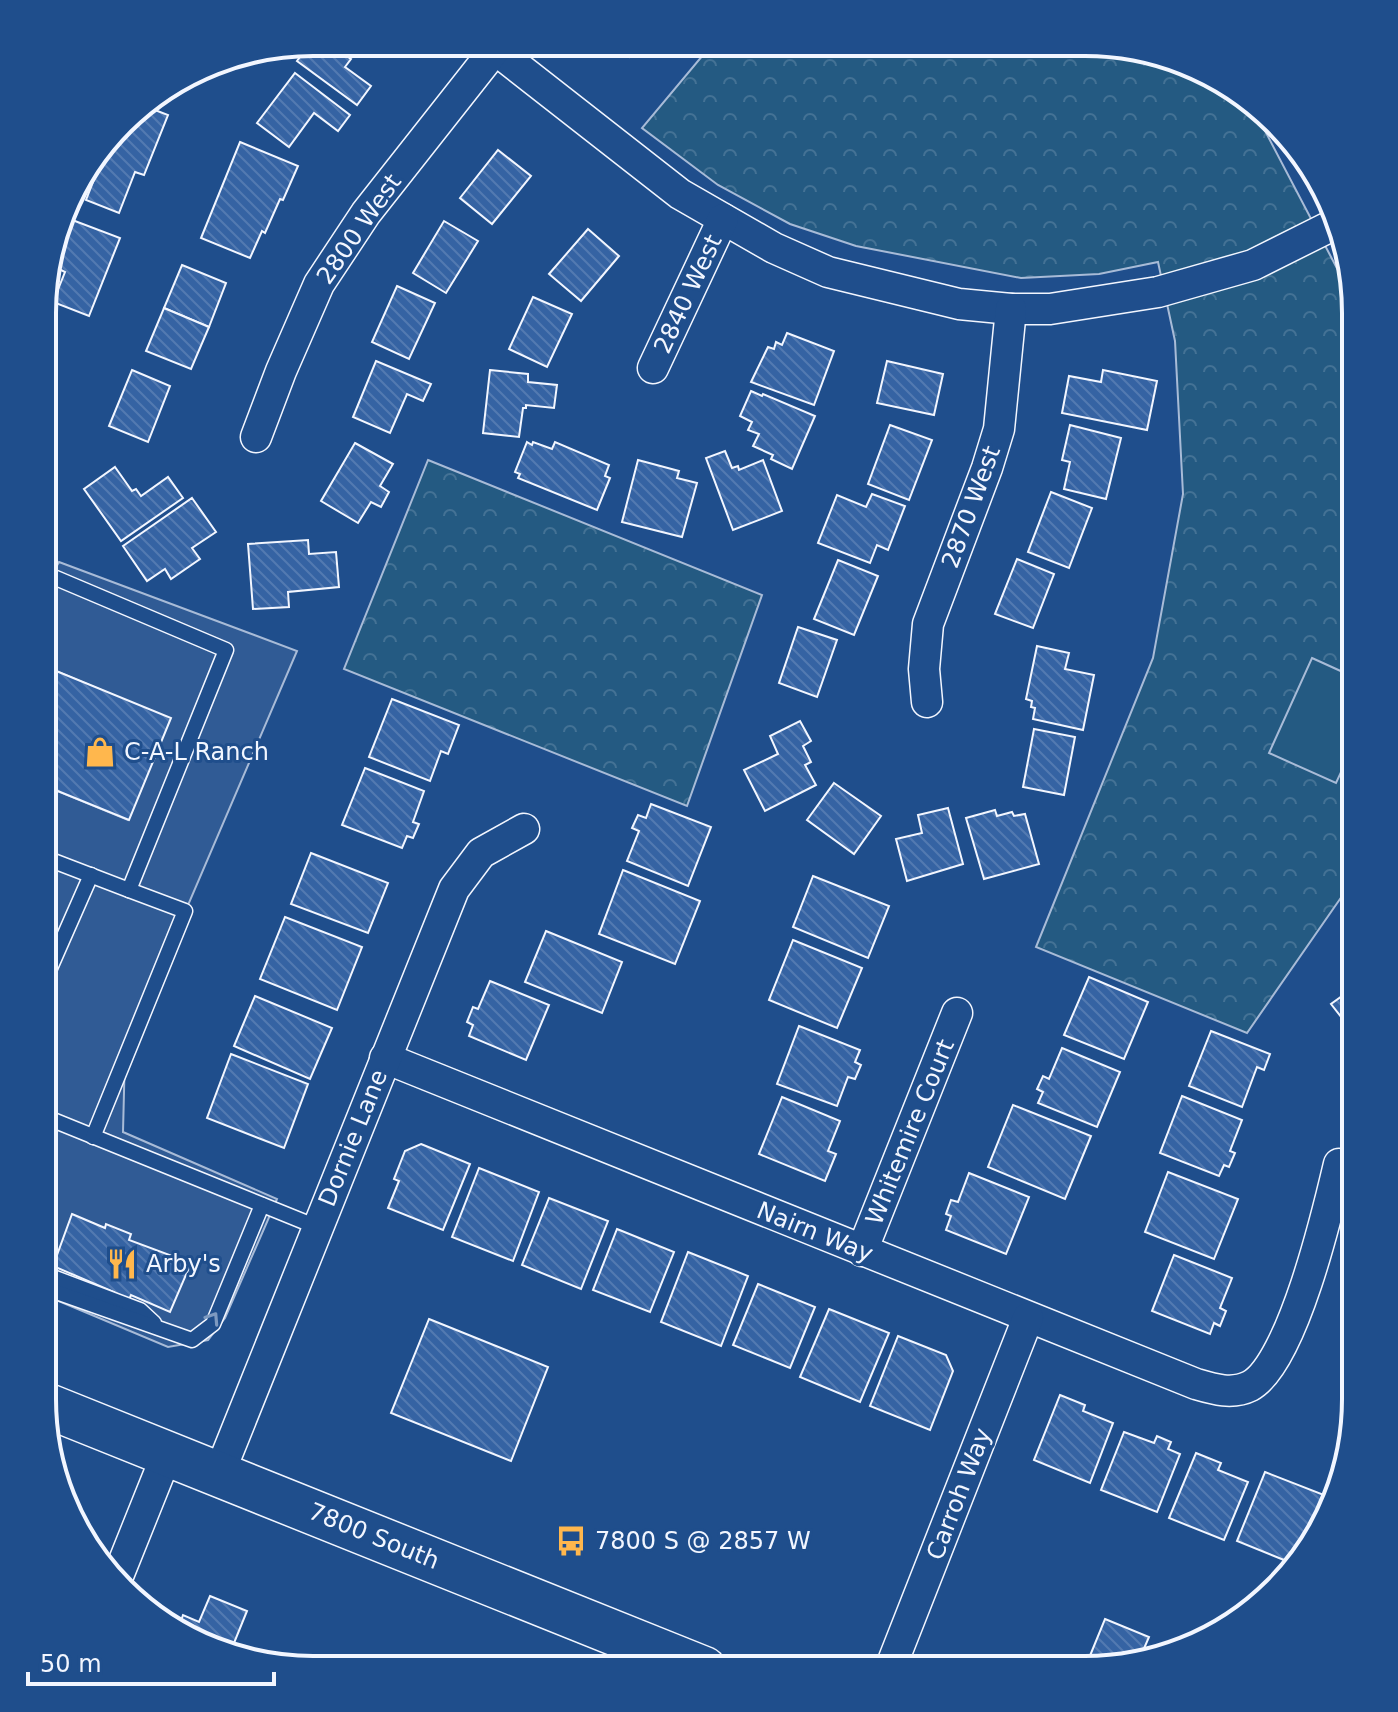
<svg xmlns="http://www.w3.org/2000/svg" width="1398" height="1712" viewBox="0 0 1398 1712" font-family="'DejaVu Sans',sans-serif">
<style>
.forest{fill:url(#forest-crowns);stroke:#a8bbd7;stroke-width:2}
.garden{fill:#245a82;stroke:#a8bbd7;stroke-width:2}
.parking{fill:#305b95;stroke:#a8bbd7;stroke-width:2}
.building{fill:url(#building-back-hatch);stroke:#f2f6ff;stroke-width:2}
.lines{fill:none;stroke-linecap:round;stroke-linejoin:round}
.lane-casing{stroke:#f2f6ff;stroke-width:17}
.street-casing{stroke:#f2f6ff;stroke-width:33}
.primary-casing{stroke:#f2f6ff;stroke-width:47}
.lane{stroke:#1f4e8c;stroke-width:14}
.street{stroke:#1f4e8c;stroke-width:30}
.primary{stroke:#1f4e8c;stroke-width:44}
.oneway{stroke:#7e9ac0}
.labels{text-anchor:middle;stroke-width:6;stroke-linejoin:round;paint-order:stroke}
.street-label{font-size:24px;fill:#f2f6ff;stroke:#1f4e8c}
.poi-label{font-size:24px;fill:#f2f6ff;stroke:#1f4e8c;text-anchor:start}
.rim{fill:none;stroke:#f2f6ff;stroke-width:4}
</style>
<defs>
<pattern id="forest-crowns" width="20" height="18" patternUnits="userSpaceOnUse" patternTransform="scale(2)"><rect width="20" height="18" fill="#245a82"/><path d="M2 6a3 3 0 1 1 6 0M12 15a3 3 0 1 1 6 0" fill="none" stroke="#447295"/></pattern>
<pattern id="building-back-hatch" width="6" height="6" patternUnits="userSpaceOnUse" patternTransform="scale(2)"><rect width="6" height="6" fill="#3563a3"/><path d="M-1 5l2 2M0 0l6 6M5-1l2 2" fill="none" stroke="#537ab1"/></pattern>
</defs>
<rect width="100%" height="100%" fill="#1f4e8c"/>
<g class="forest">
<path d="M713 43 1121 44 1236 88 1252 106 1352 297 1356 313V876L1247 1033 1036 947 1153 658 1183 494 1175 341 1158 262 1099 274 1021 278 856 246 790 224 718 185 642 128Z"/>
<path d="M428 460 762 595 687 806 344 669Z"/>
</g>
<path class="garden" d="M1312 658 1356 678V740L1336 783 1269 753Z"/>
<path class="parking" d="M59 562 297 651 125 1052 123 1132 277 1199 225 1318 208 1340 168 1347 42 1294 43 785 128 820 170 719 44 666V588Z"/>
<g class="building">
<path d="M311 42H359L348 57 351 59 345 67 371 86 357 105 297 61Z"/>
<path d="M609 43H640L629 57Z"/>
<path d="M295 73 350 115 338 131 314 113 289 147 257 123Z"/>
<path d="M142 105 168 115 144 175 135 172 119 213 86 200 102 159 96 157 135 109Z"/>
<path d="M240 142 298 166 283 200 280 199 265 233 262 231 250 258 201 238Z"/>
<path d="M498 150 531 176 492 224 460 198Z"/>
<path d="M67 218 120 238 89 316 53 302 65 272 57 268 60 259 52 256Z"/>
<path d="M444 221 478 241 446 293 413 273Z"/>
<path d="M588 229 619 256 581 301 549 274Z"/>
<path d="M182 265 226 283 209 327 164 308Z"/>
<path d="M397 286 435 303 409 359 372 342Z"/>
<path d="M533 297 572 314 547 367 509 349Z"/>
<path d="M164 308 209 327 191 369 146 351Z"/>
<path d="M787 333 834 351 814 405 751 382 768 347 774 349 776 342 782 345Z"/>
<path d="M376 361 431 384 423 401 407 394 390 433 353 417Z"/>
<path d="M887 361 943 374 934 415 877 403Z"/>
<path d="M132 370 170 386 148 442 109 426Z"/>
<path d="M490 370 528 374V382L557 385 554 408 526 405V408H523L519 437 483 433Z"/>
<path d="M1103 370 1157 381 1147 430 1062 413 1069 376 1101 382Z"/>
<path d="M751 391 762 396 763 394 815 416 792 469 771 459 773 455 753 446 759 434 748 430 752 422 740 416Z"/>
<path d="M890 425 932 440 909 500 868 484Z"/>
<path d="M1070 425 1121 438 1106 499 1064 489 1070 462 1062 460Z"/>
<path d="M527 442 532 445 533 442 552 449 555 442 609 465 605 476 610 478 597 510 518 478 520 474 515 472Z"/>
<path d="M355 443 393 464 380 486 389 492 381 507 371 502 358 523 321 501Z"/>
<path d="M725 451 732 468 738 466 739 470 763 460 782 511 733 530 706 458Z"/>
<path d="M638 460 679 471 677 478 697 483 682 537 622 522Z"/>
<path d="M115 467 132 491 136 489 141 496 168 477 183 498 121 541 84 489Z"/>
<path d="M1051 492 1092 508 1069 568 1028 552Z"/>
<path d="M872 494 905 506 888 550 877 545 870 563 818 543 837 495 866 507Z"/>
<path d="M192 498 216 532 192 548 200 559 171 579 165 569 147 581 123 546Z"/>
<path d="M308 540 309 554 336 552 339 587 288 592 289 607 253 609 248 544Z"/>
<path d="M1017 559 1054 574 1033 628 995 614Z"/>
<path d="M838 560 878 576 854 635 814 619Z"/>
<path d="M798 627 837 640 817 697 779 683Z"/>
<path d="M1037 646 1069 653 1065 669 1094 675 1083 730 1033 719 1035 708 1031 707 1032 701 1026 699Z"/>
<path d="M44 666 171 718 129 820 43 785Z"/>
<path d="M392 699 459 725 448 754 441 751 430 781 369 757Z"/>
<path d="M800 721 811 741 803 746 811 762 805 765 816 785 765 811 744 770 778 754 770 736Z"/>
<path d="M1034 729 1075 737 1064 795 1023 787Z"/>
<path d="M365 768 424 791 413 822 419 824 413 838 407 836 402 848 342 825Z"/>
<path d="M834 783 881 816 854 854 807 820Z"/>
<path d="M651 804 711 827 688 886 627 861 639 831 632 828 638 815 646 818Z"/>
<path d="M948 808 963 864 907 881 896 839 922 833 918 815Z"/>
<path d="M995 810 997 816 1012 812 1014 816 1025 814 1039 864 984 879 966 818Z"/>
<path d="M311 853 388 883 368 933 291 904Z"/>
<path d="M623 870 700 901 675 964 599 934Z"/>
<path d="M813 876 889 906 868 958 793 927Z"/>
<path d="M285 917 362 947 337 1010 260 979Z"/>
<path d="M546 931 622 962 602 1013 525 982Z"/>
<path d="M793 940 862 968 837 1028 769 1000Z"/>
<path d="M1089 977 1148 1002 1124 1059 1064 1035Z"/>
<path d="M490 981 549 1005 526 1060 469 1036 473 1025 467 1022 473 1007 478 1009Z"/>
<path d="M1356 986V1036L1331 1004Z"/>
<path d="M255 996 332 1028 310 1079 234 1046Z"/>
<path d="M799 1026 860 1050 855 1062 861 1065 855 1079 848 1077 837 1106 777 1084Z"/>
<path d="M1211 1031 1270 1054 1264 1070 1257 1067 1242 1107 1189 1086Z"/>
<path d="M1062 1048 1120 1072 1097 1127 1038 1103 1043 1092 1037 1089 1043 1076 1049 1079Z"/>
<path d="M231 1054 308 1084 284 1148 207 1118Z"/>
<path d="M1182 1096 1242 1120 1230 1151 1235 1153 1229 1167 1224 1165 1219 1176 1160 1153Z"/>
<path d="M782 1097 840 1121 828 1151 836 1154 825 1181 759 1154Z"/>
<path d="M1013 1105 1091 1136 1065 1199 988 1167Z"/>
<path d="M421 1144 470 1164 443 1230 388 1208 399 1181 394 1179 405 1151Z"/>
<path d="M479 1168 539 1192 513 1261 452 1237Z"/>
<path d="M1168 1172 1238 1199 1214 1259 1145 1232Z"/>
<path d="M969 1173 1029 1197 1006 1254 946 1230 951 1216 946 1214 951 1200 958 1202Z"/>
<path d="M549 1198 608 1221 581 1289 522 1265Z"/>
<path d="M72 1214 105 1228 106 1224 131 1234 129 1240 191 1263 170 1312 131 1295 127 1304 112 1298 114 1292 53 1266Z"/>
<path d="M617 1229 674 1252 650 1312 593 1290Z"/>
<path d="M688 1252 748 1276 721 1346 661 1322Z"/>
<path d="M1174 1255 1232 1278 1220 1308 1226 1311 1220 1326 1214 1323 1210 1334 1152 1311Z"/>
<path d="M758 1284 815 1307 790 1368 733 1345Z"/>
<path d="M829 1309 889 1333 860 1402 800 1377Z"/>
<path d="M429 1319 548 1367 511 1461 391 1413Z"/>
<path d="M898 1336 946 1355 953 1371 930 1430 870 1406Z"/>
<path d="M1060 1395 1085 1405 1083 1411 1113 1423 1090 1483 1034 1460Z"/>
<path d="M1124 1432 1154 1443 1157 1436 1171 1442 1168 1449 1180 1454 1157 1512 1101 1490Z"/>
<path d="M1196 1453 1221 1463 1218 1470 1248 1482 1224 1540 1169 1518Z"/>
<path d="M1265 1472 1324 1495 1298 1561 1294 1564 1237 1541Z"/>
<path d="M210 1596 247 1611 232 1648 178 1630 183 1615 199 1622Z"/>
<path d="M1105 1619 1149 1637 1142 1653 1148 1656 1102 1669H1093L1095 1666 1087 1663Z"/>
</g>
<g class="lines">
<g class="lane-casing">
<g id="lane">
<path d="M43 857 129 890 226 650 44 573"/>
<path d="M43 984 91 875"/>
<path d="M43 1116 317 1227"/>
<path d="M93 1137 185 911 129 890"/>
<path d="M42 1273 140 1310 154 1323"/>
<path d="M42 1287 192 1340 213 1324 262 1205"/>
</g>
</g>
<g class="street-casing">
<g id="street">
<path d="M487 43 680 194 774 248 828 272 959 304 1011 309H1050L1158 292 1253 265 1333 225"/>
<path d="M653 368 723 219"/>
<path d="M256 437 281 371 319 284 366 213 500 43"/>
<path d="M927 702 924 669 928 624 987 468 999 429 1011 309"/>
<path d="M385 1058 1196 1384C1213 1389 1232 1395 1250 1386 1292 1364 1328 1211 1339 1164"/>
<path d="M862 1251 957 1013"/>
<path d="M219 1474 454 889 481 853 524 829"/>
<path d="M118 1576 167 1454"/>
<path d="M890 1669 1028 1318"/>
</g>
</g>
<g class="primary-casing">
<path id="primary" d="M43 1404 704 1669"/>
</g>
<use href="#lane" class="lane"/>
<use href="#street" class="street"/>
<use href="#primary" class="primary"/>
</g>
<defs><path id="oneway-chevron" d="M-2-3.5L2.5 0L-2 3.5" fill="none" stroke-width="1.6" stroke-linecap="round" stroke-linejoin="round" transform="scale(2)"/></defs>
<use class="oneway" href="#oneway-chevron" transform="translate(213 1318) rotate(-57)"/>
<defs>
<g id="shop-bare" transform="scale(2.4)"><path d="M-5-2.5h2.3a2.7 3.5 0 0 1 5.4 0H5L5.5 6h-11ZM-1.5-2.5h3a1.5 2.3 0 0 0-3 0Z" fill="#ffb74d" stroke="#1f4e8c" stroke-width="2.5" paint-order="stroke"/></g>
<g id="restaurant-bare" transform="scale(2.4)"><path d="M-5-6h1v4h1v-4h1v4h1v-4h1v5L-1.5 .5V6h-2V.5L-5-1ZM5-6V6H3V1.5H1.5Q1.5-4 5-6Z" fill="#ffb74d" stroke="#1f4e8c" stroke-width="2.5" paint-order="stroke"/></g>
<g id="bus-bare" transform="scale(2.4)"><path d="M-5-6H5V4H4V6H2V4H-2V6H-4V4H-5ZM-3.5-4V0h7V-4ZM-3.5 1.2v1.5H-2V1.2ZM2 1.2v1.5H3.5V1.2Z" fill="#ffb74d" stroke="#1f4e8c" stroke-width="2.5" paint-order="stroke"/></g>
</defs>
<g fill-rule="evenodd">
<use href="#shop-bare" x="100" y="752"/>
<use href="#restaurant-bare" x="122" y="1264"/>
<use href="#bus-bare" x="571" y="1541"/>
</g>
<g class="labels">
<g class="street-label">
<text transform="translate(359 229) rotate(-55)" y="8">2800 West</text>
<text transform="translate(688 294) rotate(-65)" y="8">2840 West</text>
<text transform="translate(971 507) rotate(-70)" y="8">2870 West</text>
<text transform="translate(910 1132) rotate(-68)" y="8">Whitemire Court</text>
<text transform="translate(353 1138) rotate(-68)" y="8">Dornie Lane</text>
<text transform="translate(815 1232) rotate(22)" y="8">Nairn Way</text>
<text transform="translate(959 1494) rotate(-69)" y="8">Carroh Way</text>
<text transform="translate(374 1536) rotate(22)" y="8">7800 South</text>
</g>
<g class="poi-label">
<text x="124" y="760">C-A-L Ranch</text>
<text x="146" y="1272">Arby's</text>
<text x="595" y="1549">7800 S @ 2857 W</text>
</g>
</g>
<path d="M0 0H1398V1712H0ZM313 56H1085A257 257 0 0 1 1342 313V1399A257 257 0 0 1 1085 1656H313A257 257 0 0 1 56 1399V313A257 257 0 0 1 313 56Z" fill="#1f4e8c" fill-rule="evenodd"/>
<path class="rim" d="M313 56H1085A257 257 0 0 1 1342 313V1399A257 257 0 0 1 1085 1656H313A257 257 0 0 1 56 1399V313A257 257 0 0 1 313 56Z"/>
<path d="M28 1672v12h246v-12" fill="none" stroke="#f2f6ff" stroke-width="4"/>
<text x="40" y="1672" font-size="24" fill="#f2f6ff" stroke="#1f4e8c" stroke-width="6" paint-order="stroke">50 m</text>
</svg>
